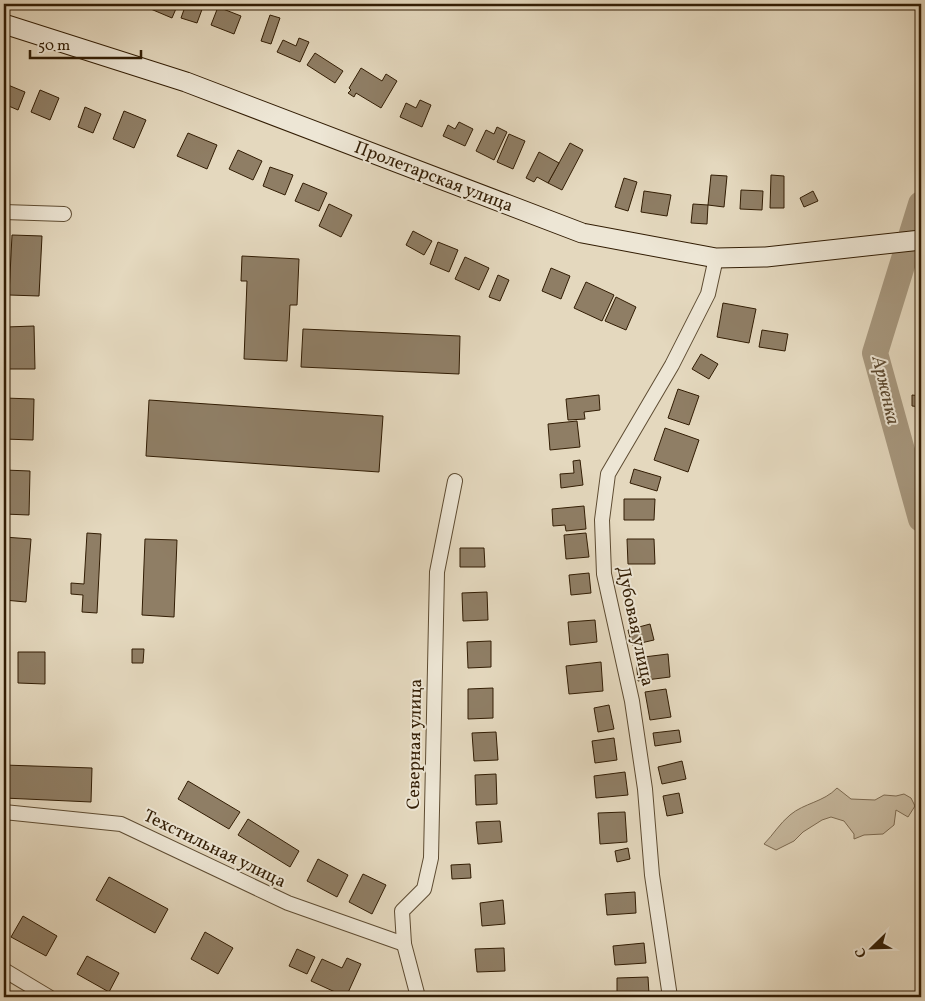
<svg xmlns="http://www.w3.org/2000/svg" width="925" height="1001" viewBox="0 0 925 1001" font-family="Vollkorn,serif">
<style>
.green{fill:#c6b89e;stroke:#7c6a51}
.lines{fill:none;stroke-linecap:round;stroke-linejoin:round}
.river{stroke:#a7987f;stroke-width:26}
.building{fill:#8f7e65;stroke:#321d04}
.minor-casing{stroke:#5e4c32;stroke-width:16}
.secondary-casing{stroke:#321d04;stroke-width:21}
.minor{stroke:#ede6d5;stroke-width:14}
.secondary{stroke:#ede6d5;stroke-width:19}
.labels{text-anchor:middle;stroke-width:4;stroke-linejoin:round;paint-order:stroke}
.street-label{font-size:18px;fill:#321d04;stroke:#ede6d5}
.water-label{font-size:19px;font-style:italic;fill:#5b482f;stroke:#ede6d5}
</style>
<rect width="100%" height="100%" fill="#e4d8be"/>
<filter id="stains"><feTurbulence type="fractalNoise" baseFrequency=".004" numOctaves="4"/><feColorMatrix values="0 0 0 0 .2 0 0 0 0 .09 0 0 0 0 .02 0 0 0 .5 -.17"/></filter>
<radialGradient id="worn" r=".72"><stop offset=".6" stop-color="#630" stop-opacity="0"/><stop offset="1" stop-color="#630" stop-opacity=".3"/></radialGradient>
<path class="green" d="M837 788 851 799 875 800 884 795 896 796 904 794 911 798 915 806 908 817 896 810 894 825 883 834 864 835 854 839V834L844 821 831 817 822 820 803 832 794 841 776 850 764 844C773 835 780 823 790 815 804 803 824 802 837 788Z"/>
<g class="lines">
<path class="river" d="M921 204 875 353 921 519"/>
</g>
<g class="building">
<path d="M148 4H178L172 18 146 7Z"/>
<path d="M186 4H204L197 23 181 18Z"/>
<path d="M218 7 241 16 234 34 211 25Z"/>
<path d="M270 15 280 18 271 44 261 41Z"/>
<path d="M299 38 309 42 300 62 277 52 283 40 296 46Z"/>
<path d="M315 53 343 71 335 83 307 65Z"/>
<path d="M361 68 382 81 386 74 397 81 381 108 356 93 354 97 348 93 351 90 349 88Z"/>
<path d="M8 85 25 92 18 110 4 104V95Z"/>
<path d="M40 90 59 98 50 120 31 112Z"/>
<path d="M420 100 431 105 422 127 400 117 406 103 416 108Z"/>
<path d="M85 107 101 114 93 133 78 127Z"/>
<path d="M124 111 146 120 134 148 113 139Z"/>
<path d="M459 122 473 129 465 146 443 136 448 125 455 129Z"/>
<path d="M497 127 507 132 494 160 476 151 486 130 494 134Z"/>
<path d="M188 133 217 145 207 169 177 156Z"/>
<path d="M509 134 525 141 513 169 497 162Z"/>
<path d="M570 143 583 150 562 190 548 183Z"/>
<path d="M238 150 262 161 253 180 229 169Z"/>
<path d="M539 152 559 163 548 183 537 177 534 182 526 178Z"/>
<path d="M270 167 293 175 285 195 263 186Z"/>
<path d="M711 175 727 176 724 207 708 205Z"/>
<path d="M771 175 784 176V208H770Z"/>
<path d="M624 178 637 182 628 211 615 207Z"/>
<path d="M303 183 327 193 319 211 295 201Z"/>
<path d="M741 190 763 191 762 210 740 209Z"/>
<path d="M644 191 671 195 667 216 641 212Z"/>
<path d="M813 191 818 201 804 207 800 198Z"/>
<path d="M329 204 352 215 341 237 319 226Z"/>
<path d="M693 204 708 205 707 224 691 223Z"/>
<path d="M413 231 432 241 424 255 406 245Z"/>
<path d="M12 235 42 236 39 296 9 295Z"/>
<path d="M438 242 458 250 449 272 430 264Z"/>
<path d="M242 256 299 259 297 305H290L287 361 244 359 247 281H241Z"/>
<path d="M465 257 489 268 479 290 455 279Z"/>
<path d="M551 268 570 276 561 299 542 291Z"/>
<path d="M498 275 509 280 500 301 489 297Z"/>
<path d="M586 282 614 295 602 321 574 308Z"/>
<path d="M616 297 636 307 626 330 605 321Z"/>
<path d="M723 303 756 309 749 343 717 337Z"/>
<path d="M34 326 35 369H6V327Z"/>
<path d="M303 329 460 336 459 374 301 367Z"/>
<path d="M762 330 788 334 785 351 759 347Z"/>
<path d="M701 354 718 364 709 379 692 369Z"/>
<path d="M678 389 699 396 689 425 668 418Z"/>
<path d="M599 395 600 410 584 412 585 419 568 420 566 399Z"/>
<path d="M912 395 921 396V407L912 406Z"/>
<path d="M4 398 34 399 33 440 4 439Z"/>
<path d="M149 400 383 416 379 472 146 456Z"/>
<path d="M577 421 580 447 550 450 548 424Z"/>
<path d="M665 428 699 440 688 472 654 460Z"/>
<path d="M580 460 583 485 561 488 560 474 574 473 573 461Z"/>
<path d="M634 469 661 477 657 491 630 483Z"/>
<path d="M4 470 30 471 29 515 4 514Z"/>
<path d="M624 499H655L654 520H624Z"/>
<path d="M584 506 586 529 566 531 565 525 553 526 552 509Z"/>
<path d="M87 533 101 534 97 613 82 612 83 595 71 594V583L84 584Z"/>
<path d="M586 533 589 557 566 559 564 535Z"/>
<path d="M4 537 31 539 26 602 4 600Z"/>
<path d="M145 539 177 540 174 617 142 615Z"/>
<path d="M627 539H654L655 564H628Z"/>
<path d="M460 548H484L485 567H460Z"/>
<path d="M589 573 591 593 571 595 569 575Z"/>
<path d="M487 592 488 620 463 621 462 593Z"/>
<path d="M595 620 597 642 570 645 568 622Z"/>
<path d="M650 624 654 640 632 645 628 630Z"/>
<path d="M491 641V667L468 668 467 642Z"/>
<path d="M132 649H144L143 663H132Z"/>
<path d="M18 652H45V684L18 683Z"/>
<path d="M668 654 670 677 638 681 636 658Z"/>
<path d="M601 662 603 691 569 694 566 666Z"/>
<path d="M493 688V718L468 719V689Z"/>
<path d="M666 689 671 717 650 720 645 692Z"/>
<path d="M609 705 614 729 598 732 594 708Z"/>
<path d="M679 730 681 742 655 746 653 733Z"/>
<path d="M496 732 498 760 474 761 472 733Z"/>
<path d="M614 738 617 760 595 763 592 741Z"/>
<path d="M682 761 686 779 662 784 658 767Z"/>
<path d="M4 765 92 768 91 802 4 798Z"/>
<path d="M625 772 628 795 596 798 594 776Z"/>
<path d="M496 774 497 804 476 805 475 775Z"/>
<path d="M188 781 240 812 229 829 178 799Z"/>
<path d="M679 793 683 813 667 816 663 796Z"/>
<path d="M625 812 627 842 600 844 598 813Z"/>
<path d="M248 819 299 851 290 867 238 835Z"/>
<path d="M500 821 502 842 478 844 476 822Z"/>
<path d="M628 848 630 859 617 862 615 851Z"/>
<path d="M318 859 348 875 337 897 307 881Z"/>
<path d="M470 864 471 878 452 879 451 865Z"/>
<path d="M363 874 386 885 372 914 349 902Z"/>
<path d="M109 877 168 909 155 933 96 900Z"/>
<path d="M635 892 636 913 607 915 605 894Z"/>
<path d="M503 900 505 924 482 926 480 903Z"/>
<path d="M23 916 57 936 46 956 11 937Z"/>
<path d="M205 932 233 948 218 974 191 959Z"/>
<path d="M644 943 646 963 615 965 613 946Z"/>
<path d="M504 948 505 971 477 972 475 949Z"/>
<path d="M297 949 315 957 307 974 289 966Z"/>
<path d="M87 956 119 973 109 992 77 974Z"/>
<path d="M347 958 361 964 346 997 311 981 322 959 342 968Z"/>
<path d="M648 977 649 994 617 996V978Z"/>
</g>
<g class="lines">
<g class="minor-casing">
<g id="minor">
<path d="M4 212 64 214"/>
<path d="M4 812 121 824 288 903 404 944"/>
<path d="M4 970 49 997"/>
<path d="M418 997 404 944 402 911 424 889 431 858 437 572 455 481"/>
<path d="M670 997 652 875 645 789 632 701 604 574 602 520 608 474 672 365 708 294 716 258"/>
</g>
</g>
<g class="secondary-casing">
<path id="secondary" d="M4 24 186 82 582 233 716 258 766 257 921 240"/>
</g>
<use href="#minor" class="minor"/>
<use href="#secondary" class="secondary"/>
</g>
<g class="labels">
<g class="street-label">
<text transform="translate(434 176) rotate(21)" y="6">Пролетарская улица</text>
<text transform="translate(636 626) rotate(78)" y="6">Дубовая улица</text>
<text transform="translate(414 744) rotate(-89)" y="6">Северная улица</text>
<text transform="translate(215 848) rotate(26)" y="6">Техстильная улица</text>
</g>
<g class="water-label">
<text transform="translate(887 390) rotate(77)" y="7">Арженка</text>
</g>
</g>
<rect width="925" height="1001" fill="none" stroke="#e4d8be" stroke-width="20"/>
<rect x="5" y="5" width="915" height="991" fill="none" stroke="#321d04" stroke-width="2.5"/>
<rect x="10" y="10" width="905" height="981" fill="none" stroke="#321d04"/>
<g transform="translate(872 948) rotate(247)" stroke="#ede6d5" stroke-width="4" paint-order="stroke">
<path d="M0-4L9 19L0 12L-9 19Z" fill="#321d04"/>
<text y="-8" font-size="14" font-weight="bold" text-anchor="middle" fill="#321d04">С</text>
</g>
<path d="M30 50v8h111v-8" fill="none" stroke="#321d04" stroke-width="2.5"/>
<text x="38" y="50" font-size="15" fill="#321d04" stroke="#ede6d5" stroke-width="4" paint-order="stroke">50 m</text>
<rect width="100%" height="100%" filter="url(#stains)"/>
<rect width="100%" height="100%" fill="url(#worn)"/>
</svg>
